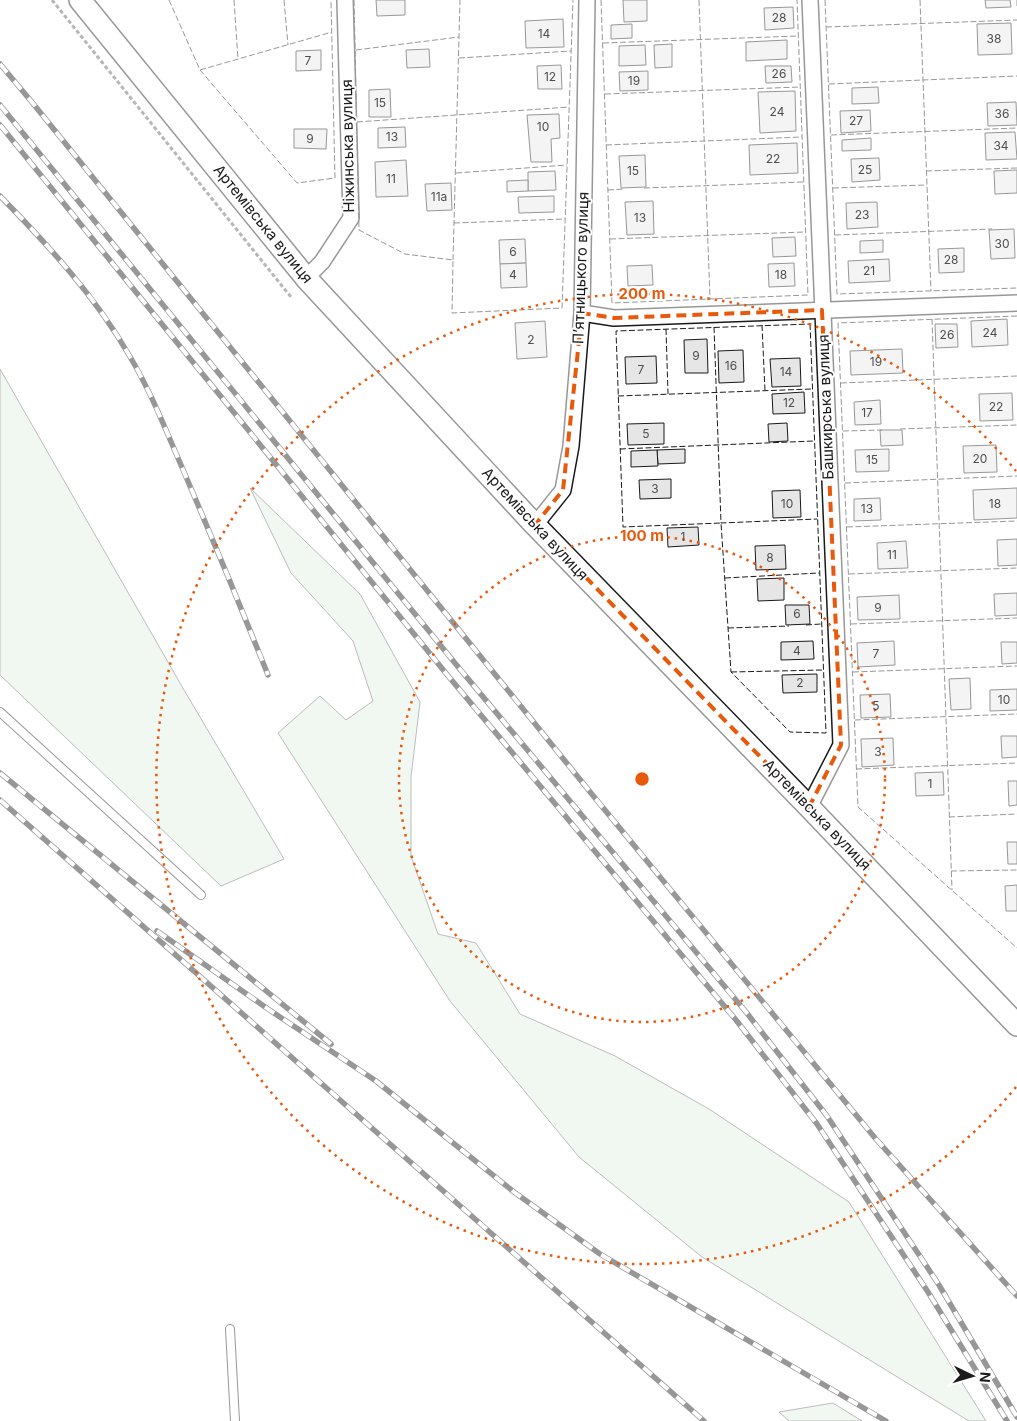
<svg xmlns="http://www.w3.org/2000/svg" width="1017" height="1421" viewBox="0 0 1017 1421" font-family="Inter,sans-serif">
<style>
.green{fill:#e0efe3;stroke:#6a6a6a}
.building{fill:#e6e6e6;stroke:#1a1a1a}
.lines{fill:none;stroke-linecap:round;stroke-linejoin:round}
.lane-casing{stroke:#1a1a1a;stroke-width:10}
.street-casing{stroke:#1a1a1a;stroke-width:18}
.secondary-casing{stroke:#1a1a1a;stroke-width:24}
.path{stroke:#5f5f5f;stroke-width:3;stroke-dasharray:4 2.5;stroke-linecap:butt}
.lane{stroke:#fff;stroke-width:8}
.street{stroke:#fff;stroke-width:15}
.secondary{stroke:#fff;stroke-width:21}
.rail-casing{stroke:#1a1a1a;stroke-width:5.5}
.rail{stroke:#fff;stroke-width:4;stroke-dasharray:11;stroke-linecap:butt}
.fence{stroke:#1a1a1a;stroke-width:1;stroke-dasharray:6 2.5;stroke-linecap:butt}
.marked{fill:none;stroke:#e8590c;stroke-width:4;stroke-dasharray:10 6;stroke-linejoin:round}
.ring{fill:none;stroke:#e8590c;stroke-width:2.5;stroke-dasharray:2.5 5}
.labels{text-anchor:middle;stroke-width:4;stroke-linejoin:round;paint-order:stroke}
.number-label{font-size:12px;fill:#4d4d4d}
.street-label{font-size:15px;fill:#1a1a1a;stroke:#fff}
.centre{fill:#e8590c;stroke:#fff;stroke-width:2.5}
.ring-label{font-size:15px;text-anchor:middle;font-weight:bold;fill:#e8590c;stroke:#fff;stroke-width:4;stroke-linejoin:round;paint-order:stroke}
</style>
<rect width="100%" height="100%" fill="#fff"/>
<g class="green">
<path d="M0 369 184 690 284 859 221 886 0 675Z"/>
<path d="M250 488 360 594 420 702 411 777V856L438 934 476 943 520 1014 615 1056 709 1109 849 1202 986 1421H969L702 1257 579 1157 450 1001 278 733 320 696 346 720 373 701 353 641 291 573Z"/>
<path d="M833 1403 862 1421H789L779 1412Z"/>
</g>
<g class="building">
<path d="M376 0H405V15L377 16Z"/>
<path d="M623 0H647V21L624 22Z"/>
<path d="M985 0H1010L1011 7 986 8Z"/>
<path d="M793 7 794 28 765 30 764 8Z"/>
<path d="M563 19 564 47 526 48 525 21Z"/>
<path d="M1011 23 1012 54 978 55 977 24Z"/>
<path d="M632 24V38L611 39V25Z"/>
<path d="M787 40V59L746 61V42Z"/>
<path d="M672 44V67L655 68 654 45Z"/>
<path d="M645 45 646 65 619 66V46Z"/>
<path d="M429 49 430 67 407 68 406 50Z"/>
<path d="M321 50V70L296 71V51Z"/>
<path d="M561 65 562 89H538L537 66Z"/>
<path d="M765 66H791L792 82 766 83Z"/>
<path d="M648 71V90L620 91 619 72Z"/>
<path d="M878 87 879 103 852 104V88Z"/>
<path d="M390 89 391 117H369V90Z"/>
<path d="M795 91 796 131 760 133 758 92Z"/>
<path d="M1016 102 1017 125 988 126 987 103Z"/>
<path d="M870 110 871 131 841 133 840 111Z"/>
<path d="M559 114 560 138 551 139 552 162H531L527 115Z"/>
<path d="M405 127 406 147 378 148V128Z"/>
<path d="M294 129H327L326 149 294 148Z"/>
<path d="M1015 132 1017 159 986 160 985 133Z"/>
<path d="M871 138V150L842 151V140Z"/>
<path d="M797 143 798 173 750 175 749 145Z"/>
<path d="M645 155 646 187 621 188 619 156Z"/>
<path d="M879 158 880 180 852 182 851 159Z"/>
<path d="M406 160 408 196 376 197 375 162Z"/>
<path d="M1017 170V193L995 194 994 171Z"/>
<path d="M555 171 556 190 528 191V172Z"/>
<path d="M528 180V191L507 192V181Z"/>
<path d="M451 183 452 210 427 211 425 184Z"/>
<path d="M554 196V212L519 213 518 197Z"/>
<path d="M653 201 654 234 627 235 625 202Z"/>
<path d="M877 202 878 227 847 229 846 203Z"/>
<path d="M1014 229 1015 258 991 259 989 230Z"/>
<path d="M795 237 796 256 773 257 772 238Z"/>
<path d="M525 239 526 263 500 264 499 240Z"/>
<path d="M883 240V252L860 253V241Z"/>
<path d="M964 248V272L939 273 938 249Z"/>
<path d="M889 259 890 281 849 283 848 261Z"/>
<path d="M526 263 527 287 501 288 500 264Z"/>
<path d="M794 263 795 286 769 287 768 264Z"/>
<path d="M652 265 653 285 628 286 627 266Z"/>
<path d="M1007 319 1008 345 972 347 971 321Z"/>
<path d="M545 321 547 357 517 359 515 323Z"/>
<path d="M935 324H957L958 347 936 348Z"/>
<path d="M707 339 708 373H685L684 340Z"/>
<path d="M902 349 903 373 851 375 850 351Z"/>
<path d="M743 350 744 382 719 383 718 351Z"/>
<path d="M656 356 657 383 626 384 625 357Z"/>
<path d="M800 358 801 386 772 387 770 359Z"/>
<path d="M804 392 805 413 773 414 772 394Z"/>
<path d="M1012 393 1013 420 980 421 979 394Z"/>
<path d="M880 400 881 424 855 425 854 402Z"/>
<path d="M664 423V444L628 445 627 424Z"/>
<path d="M787 423 788 441 769 442 768 424Z"/>
<path d="M880 430H902L903 445 881 446Z"/>
<path d="M996 445 997 472 964 473 963 446Z"/>
<path d="M685 449V463L658 464 657 450Z"/>
<path d="M889 449V471L856 472 855 450Z"/>
<path d="M657 450 658 466 631 467V451Z"/>
<path d="M671 479V498L640 499 639 480Z"/>
<path d="M1017 488V518L974 520 973 490Z"/>
<path d="M800 490 801 517 773 518 772 491Z"/>
<path d="M880 498 881 520 854 521V499Z"/>
<path d="M698 527 699 545 668 547 667 528Z"/>
<path d="M1017 539V565L998 566 997 540Z"/>
<path d="M906 541 908 568 878 569 877 543Z"/>
<path d="M785 545 786 569 756 570 755 546Z"/>
<path d="M784 578V600L758 601 757 579Z"/>
<path d="M1017 593V615L995 616 994 594Z"/>
<path d="M899 595 900 619 858 620 857 597Z"/>
<path d="M785 605H809L810 624 786 625Z"/>
<path d="M813 641 814 659 781 660V642Z"/>
<path d="M894 641 895 665 858 667 857 643Z"/>
<path d="M1001 642H1017V663L1002 664Z"/>
<path d="M817 674V692L783 693 782 675Z"/>
<path d="M970 678 971 709 951 710 949 679Z"/>
<path d="M1017 689V710L990 711V690Z"/>
<path d="M890 694 891 717 861 718 860 695Z"/>
<path d="M1001 736H1017V757L1002 758Z"/>
<path d="M893 738 894 765 862 767 861 739Z"/>
<path d="M943 772 944 795 916 796 915 773Z"/>
<path d="M1008 781H1017V805L1009 806Z"/>
<path d="M1007 842H1017V864H1008Z"/>
<path d="M1017 885V911H1006L1005 886Z"/>
</g>
<g class="lines">
<g class="lane-casing">
<g id="lane">
<path d="M0 712 201 895"/>
<path d="M230 1329 235 1421"/>
</g>
</g>
<g class="street-casing">
<g id="street">
<path d="M306 278 322 262 351 218 345 0"/>
<path d="M582 313 614 318 1017 303"/>
<path d="M535 525 563 490 571 446 582 313 587 0"/>
<path d="M809 807 841 745 810 0"/>
</g>
</g>
<g class="secondary-casing">
<path id="secondary" d="M80 0 306 278 535 525 809 807 1017 1025"/>
</g>
<path class="path" d="M52 0 291 297"/>
<use href="#lane" class="lane"/>
<use href="#street" class="street"/>
<use href="#secondary" class="secondary"/>
<g class="rail-casing">
<g id="rail">
<path d="M0 64 31 101 595 798 875 1138 1017 1296"/>
<path d="M0 105 459 668 746 1012 827 1116 939 1285 1017 1417"/>
<path d="M0 125 449 677 736 1020 817 1124 928 1292 1007 1421"/>
<path d="M0 196C48 245 95 296 129 355 150 390 165 428 181 465 211 535 240 605 268 675"/>
<path d="M0 773 331 1044"/>
<path d="M0 800 704 1421"/>
<path d="M157 931 268 1009 376 1081 514 1192 600 1254 886 1421"/>
</g>
</g>
<use href="#rail" class="rail"/>
<g class="fence">
<path d="M169 0 200 70 297 183 335 178 331 0"/>
<path d="M234 0 238 59"/>
<path d="M284 0 288 45"/>
<path d="M354 0 359 230 405 254 453 260 452 313 562 308 573 0"/>
<path d="M601 0 612 303 808 295 797 0"/>
<path d="M699 0 710 299"/>
<path d="M825 0 837 294 1017 288"/>
<path d="M920 0 931 291"/>
<path d="M1017 0V7"/>
<path d="M826 27 1017 20"/>
<path d="M603 43 798 36"/>
<path d="M356 50 459 37"/>
<path d="M459 58 571 51"/>
<path d="M200 70 332 32"/>
<path d="M829 84 1017 76"/>
<path d="M605 94 800 87"/>
<path d="M357 122 569 107"/>
<path d="M831 135 1017 128"/>
<path d="M606 145 802 137"/>
<path d="M926 171 1017 168"/>
<path d="M456 173 567 165"/>
<path d="M644 188 803 182"/>
<path d="M833 188 927 185"/>
<path d="M608 190 624 189"/>
<path d="M454 223 565 219"/>
<path d="M835 235 992 229"/>
<path d="M610 239 805 232"/>
<path d="M453 260 460 0"/>
<path d="M1017 316 838 323 858 807 1017 948"/>
<path d="M932 319 952 890"/>
<path d="M810 324 826 733 790 732 731 672 721 523 623 527 616 331Z"/>
<path d="M762 325 765 391"/>
<path d="M714 327 721 523 817 519"/>
<path d="M666 329 668 394"/>
<path d="M841 383 1017 376"/>
<path d="M618 396 812 389"/>
<path d="M900 429 1017 425"/>
<path d="M843 431 882 430"/>
<path d="M620 449 814 441"/>
<path d="M845 483 1017 476"/>
<path d="M847 527 1017 521"/>
<path d="M849 574 1017 568"/>
<path d="M725 578 819 573"/>
<path d="M851 624 1017 618"/>
<path d="M806 625 821 624"/>
<path d="M728 628 789 626"/>
<path d="M731 672 823 670"/>
<path d="M853 672 1017 666"/>
<path d="M855 720 1017 714"/>
<path d="M856 769 1017 763"/>
<path d="M949 817 1017 814"/>
<path d="M951 871 1017 870"/>
</g>
</g>
<path d="M0 0H1017V1421H0ZM822 310 841 745 809 807 535 525 563 490 582 313 614 318Z" fill="#fff" fill-opacity=".55" fill-rule="evenodd"/>
<path class="marked" d="M822 310 841 745 809 807 535 525 563 490 582 313 614 318Z"/>
<g class="ring">
<circle cx="642" cy="779" r="243"/>
<path d="M1016 1087A485 485 0 1 1 1016 471"/>
</g>
<g class="labels">
<g class="number-label">
<text x="779" y="22">28</text>
<text x="544" y="38">14</text>
<text x="994" y="43">38</text>
<text x="308" y="65">7</text>
<text x="779" y="78">26</text>
<text x="550" y="81">12</text>
<text x="634" y="85">19</text>
<text x="380" y="107">15</text>
<text x="777" y="116">24</text>
<text x="1002" y="118">36</text>
<text x="856" y="125">27</text>
<text x="543" y="131">10</text>
<text x="392" y="141">13</text>
<text x="310" y="143">9</text>
<text x="1001" y="150">34</text>
<text x="773" y="163">22</text>
<text x="865" y="174">25</text>
<text x="633" y="175">15</text>
<text x="391" y="183">11</text>
<text x="439" y="201">11а</text>
<text x="862" y="219">23</text>
<text x="640" y="222">13</text>
<text x="1002" y="248">30</text>
<text x="513" y="256">6</text>
<text x="951" y="264">28</text>
<text x="869" y="275">21</text>
<text x="513" y="279">4</text>
<text x="781" y="279">18</text>
<text x="990" y="337">24</text>
<text x="947" y="339">26</text>
<text x="531" y="344">2</text>
<text x="696" y="360">9</text>
<text x="876" y="366">19</text>
<text x="731" y="370">16</text>
<text x="641" y="374">7</text>
<text x="786" y="376">14</text>
<text x="789" y="407">12</text>
<text x="996" y="411">22</text>
<text x="867" y="417">17</text>
<text x="646" y="438">5</text>
<text x="980" y="463">20</text>
<text x="872" y="464">15</text>
<text x="655" y="493">3</text>
<text x="787" y="508">10</text>
<text x="995" y="508">18</text>
<text x="867" y="513">13</text>
<text x="683" y="541">1</text>
<text x="892" y="559">11</text>
<text x="770" y="562">8</text>
<text x="878" y="612">9</text>
<text x="797" y="618">6</text>
<text x="797" y="655">4</text>
<text x="876" y="658">7</text>
<text x="800" y="687">2</text>
<text x="1004" y="704">10</text>
<text x="876" y="710">5</text>
<text x="878" y="756">3</text>
<text x="930" y="788">1</text>
</g>
<g class="street-label">
<text transform="translate(348 146) rotate(-91)" y="5">Ніжинська вулиця</text>
<text transform="translate(263 224) rotate(51)" y="5">Артемівська вулиця</text>
<text transform="translate(581 268) rotate(-88)" y="5">П’ятницького вулиця</text>
<text transform="translate(826 407) rotate(-92)" y="5">Башкирська вулиця</text>
<text transform="translate(535 524) rotate(47)" y="5">Артемівська вулиця</text>
<text transform="translate(817 815) rotate(46)" y="5">Артемівська вулиця</text>
</g>
</g>
<circle cx="642" cy="779" r="8" class="centre"/>
<g class="ring-label">
<text x="642" y="299">200 m</text>
<text x="642" y="541">100 m</text>
</g>
<g transform="translate(972 1376) rotate(95)" stroke="#ffffff" stroke-width="4" paint-order="stroke">
<path d="M0-4L9 19L0 12L-9 19Z" fill="#1a1a1a"/>
<text y="-8" font-size="14" font-weight="bold" text-anchor="middle" fill="#1a1a1a">N</text>
</g>
</svg>
